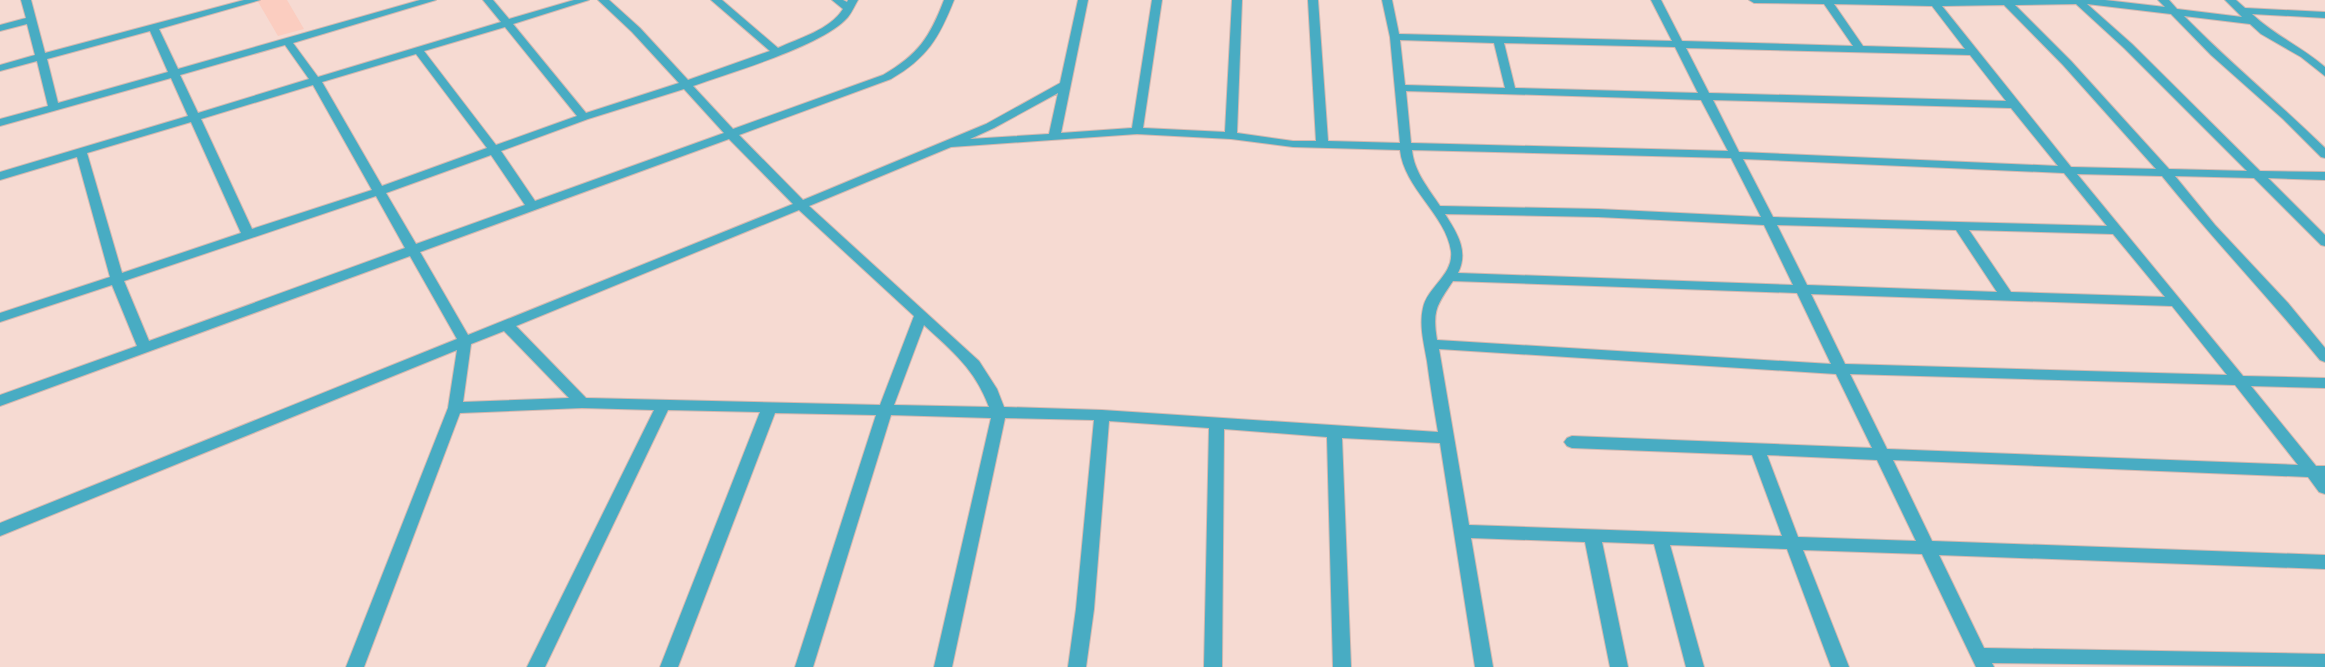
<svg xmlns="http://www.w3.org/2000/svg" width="2325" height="667" viewBox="0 0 2325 667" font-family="'Asap Condensed',sans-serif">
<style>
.built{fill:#fbcdc0}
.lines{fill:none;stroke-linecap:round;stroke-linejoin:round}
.street-casing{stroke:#d3b8b0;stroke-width:2}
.street{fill:#48acc3;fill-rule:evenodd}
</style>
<rect width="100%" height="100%" fill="#f6dad2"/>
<path class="built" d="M257 0H287L304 29 278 36Z"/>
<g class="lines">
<g class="street-casing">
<path id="street" d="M21 0H31L45 53 244 0H260L159 29 178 69 420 0H436L293 43 318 77 501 22 483 0H493L509 19 574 0H589L513 24 586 113 679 83 632 32 598 0H609L640 28 688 80 770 51 711 0H722L778 48C799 38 830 30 843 9L832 0H843L847 2 848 0H858C855 5 852 12 848 17 823 46 731 72 693 86L733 129 883 75C918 55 930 37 944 0H954C939 38 927 58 891 79L739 135 803 200 986 124 1060 83 1078 0H1088L1061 133 1132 128 1152 0H1162L1143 128 1225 132 1232 0H1242L1237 133 1293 141H1316L1308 0H1318L1328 141 1400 143 1390 37 1382 0H1392L1399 34 1672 41 1651 0H1661L1682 41 1853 46 1824 4 1754 3 1749 0H2105L2165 7 2158 0H2169L2177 9 2242 17 2225 0H2236L2245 8 2325 12V18L2252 14C2274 35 2302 47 2325 67V76L2301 57 2261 34 2250 24 2184 16C2229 62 2279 103 2325 148V158L2321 157 2283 119 2211 55 2171 14 2087 4 2132 44 2260 171 2325 172V180L2268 178 2325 235V246L2321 245 2254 178 2175 176 2215 225 2288 303 2325 348V362L2320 360C2269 298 2213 239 2162 176L2077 174 2243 376 2325 378V388L2251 386 2316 466H2325V494L2319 492 2308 477 1893 460 1932 541 2325 555V569L1939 555 1984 648 2325 654V667L1992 663 1994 667H1976L1922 554 1803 550 1849 667H1831L1787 549 1670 545 1704 667H1686L1654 544 1602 542 1628 667H1610L1585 542 1471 538 1493 667H1475L1440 443 1342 438 1351 667H1333L1327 437 1224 429 1222 667H1204L1209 428 1109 421 1094 609 1086 667H1068L1076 609 1094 420 1005 418 952 667H934L991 418 891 415 813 667H795L876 415 775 413 678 667H660L760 412 668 410 545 667H527L654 410 582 408 460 413 364 667H346L448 408 457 350 0 536V523L457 339 410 256 0 406V395L137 346 112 285 0 322V313L110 277 77 157 0 180V172L188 116 171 78 0 126V119L48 106 37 61 0 71V65L35 55 27 24 0 31V25L26 18ZM1834 4 1932 6 1965 49 1863 46ZM2076 4 2124 48 2247 171 2169 169 2071 61 2015 5ZM2004 5 2063 65 2156 169 2071 167 1942 6ZM505 27 577 116 496 145 424 51ZM150 31 168 72 58 103 47 59ZM1400 40 1494 43 1505 88 1405 85ZM1504 43 1675 47 1698 93 1515 88ZM285 45 309 79 198 113 180 75ZM1686 48 1970 55 2006 101 1709 93ZM416 54 487 148 382 186 322 82ZM313 85 372 190 252 229 201 119ZM684 89 724 133 535 201 501 151 588 119ZM1406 91 1701 100 1728 151 1411 143ZM1058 93 1049 134 970 139 994 128ZM1713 100 2011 108 2058 166 1739 152ZM191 122 241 233 122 273 87 153ZM1137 134 1231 139 1293 147 1400 150C1404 188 1446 215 1451 251 1454 275 1427 287 1423 308 1419 326 1424 343 1427 361 1430 384 1434 408 1438 432L1102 410 1004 407 997 389 979 361 809 206 951 147ZM729 139 793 204 468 335 420 252ZM1412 150 1731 158 1761 217 1598 209 1440 206C1429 189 1414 172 1412 150ZM491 155 525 205 416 244 386 193ZM1743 159 2064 173 2107 226 1773 217ZM376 196 405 248 149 341 124 281ZM799 210 914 316 880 405 586 398 516 326ZM1445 214 1598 217 1764 225 1793 285 1458 273C1469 251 1457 233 1445 214ZM1777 225 1956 230 1997 292 1807 285ZM1969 230 2113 234 2165 297 2011 292ZM1453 281 1797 293 1831 364 1437 340C1432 310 1437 305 1453 281ZM1811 294 2172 306 2227 375 1845 364ZM924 325C953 352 975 369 989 407L894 405ZM504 331 569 398 463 402 471 344ZM1439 349 1836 374 1872 448 1572 436 1567 438 1564 442 1567 446 1572 448 1752 455 1782 536 1469 525ZM1850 374 2235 385 2298 465 1887 449ZM1767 455 1877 460 1916 541 1798 537Z"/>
</g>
<use href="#street" class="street"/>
</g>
</svg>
